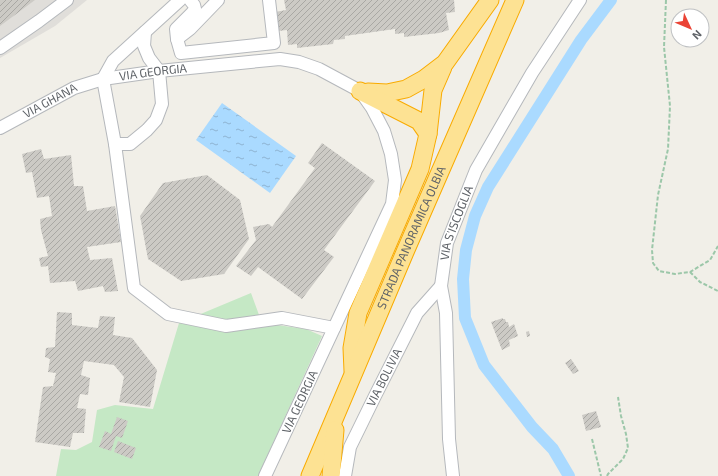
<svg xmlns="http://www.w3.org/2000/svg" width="718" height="476" viewBox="0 0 718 476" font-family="'Exo 2',sans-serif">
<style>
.industrial{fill:#e0deda}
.green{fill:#c5e8c5}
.water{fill:url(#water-ripples)}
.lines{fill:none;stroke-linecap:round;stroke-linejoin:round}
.canal{stroke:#aadaff;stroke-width:12}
.building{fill:url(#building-hatch)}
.minor-casing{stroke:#b5b8bc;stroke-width:14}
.highway-casing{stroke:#f9ab00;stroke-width:19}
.path{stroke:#9cc7a9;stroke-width:2;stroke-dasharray:4 2;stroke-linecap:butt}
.minor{stroke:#fff;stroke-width:12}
.highway{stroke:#fde293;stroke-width:17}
.labels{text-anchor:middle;stroke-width:3;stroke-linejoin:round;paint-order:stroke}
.street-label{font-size:12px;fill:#5f6368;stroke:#fff}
</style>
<defs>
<pattern id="water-ripples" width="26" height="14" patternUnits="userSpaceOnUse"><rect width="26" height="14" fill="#aadaff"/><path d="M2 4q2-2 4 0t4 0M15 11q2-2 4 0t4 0" fill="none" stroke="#8eb4d2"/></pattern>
<pattern id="building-hatch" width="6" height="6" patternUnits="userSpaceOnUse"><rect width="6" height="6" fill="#cccac5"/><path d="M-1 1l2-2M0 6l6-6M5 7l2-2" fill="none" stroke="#a9a8a4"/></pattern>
</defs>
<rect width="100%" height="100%" fill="#f1efe8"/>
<path class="industrial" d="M0 0H87L55 26 0 58Z"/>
<path class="green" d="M251 293 262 323 306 329 322 336 258 476H56L61 449 76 450 92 442 97 410 115 405 153 409 179 323Z"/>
<path class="water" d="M222 103 296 156 270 193 196 140Z"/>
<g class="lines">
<path class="canal" d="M569 476 553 449 532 427 484 365 465 318 463 279 466 250 475 216 488 187 581 40 611 0"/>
</g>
<g class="building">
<path d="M0 0H35L0 26Z"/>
<path d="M284 0H454L455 12 446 13 449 30 439 33 404 37V33L395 34V29L345 36V39L334 40 333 44 297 48V44L288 45 287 30 278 31 275 12 286 10Z"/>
<path d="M322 143 375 181 324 250 334 257 302 299 258 267 251 276 236 266 256 240 253 227 269 224 272 227 315 168 308 163Z"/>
<path d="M41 149 44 159 71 155 74 186H83L87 211 115 206 121 242 87 247 90 260 112 258 118 291 105 292 103 286 78 291 75 281 50 283 48 266 41 267 39 258 48 256 41 230 40 219 52 216 49 196 37 198 32 172 26 173 22 154Z"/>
<path d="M207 175 240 200 249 239 224 274 181 281 148 259 140 216 163 183Z"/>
<path d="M57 312 72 313V325L98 328 100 316 115 317 113 335 132 338 157 370 150 407 119 402 124 377 114 365 84 361 81 375 90 378 88 395 80 394 77 408 86 409 84 433H73L70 447 35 442 43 387 53 386 56 373 48 372 50 359 45 357 46 348 55 347Z"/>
<path d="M503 318V319H505L506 322H508L509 327 514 324 518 336 509 340 510 346 502 350 491 322Z"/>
<path d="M529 331 530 336 527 337 526 332Z"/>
<path d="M571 359 579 371 573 374 565 363Z"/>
<path d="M596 411 601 427 586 431 582 415Z"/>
<path d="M117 417 128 421 122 438 116 436 111 451 99 447 105 431 111 434Z"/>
<path d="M118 441 136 448 132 459 114 452Z"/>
</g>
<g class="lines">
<g class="minor-casing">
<g id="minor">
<path d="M190 0 194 5 195 9 192 13 176 29 177 39 181 53 274 43 269 0"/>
<path d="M177 39 190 29 218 0"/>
<path d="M0 48 39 21 67 0"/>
<path d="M103 79 115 144 134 288 168 314 226 326 282 318 334 328"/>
<path d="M103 79 113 61 180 0"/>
<path id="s1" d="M0 128 74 88 103 79 159 71 280 59 299 62 319 69 360 91 372 108 384 131 391 154 395 180 392 204 265 476"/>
<path d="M115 144H130L147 130 156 120 162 104 159 71 149 58 144 46 145 32"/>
<path id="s2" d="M345 476 350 447 375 396 417 313 441 286"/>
<path id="s3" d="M453 476 449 439 446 313 441 286 447 243 476 170 532 73 580 0"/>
</g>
</g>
<g class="highway-casing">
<g id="highway">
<path d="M368 92 387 93 406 89 424 79 445 63 490 0"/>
<path d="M428 134 433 90 443 67"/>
<path d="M353 371 352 348 358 313 420 169 428 134 419 121 360 91"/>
<path id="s4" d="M310 476 405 252 515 0"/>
<path d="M331 476 335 430"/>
</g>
</g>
<g class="path">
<path d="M666 0 664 47 670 106 668 149 658 195 652 250 653 263 659 271 675 274 690 272 710 260 718 246"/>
<path d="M690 272 700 282 718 291"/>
<path d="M592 439 601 476"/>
<path d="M607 476 608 474 623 459 628 448 626 434 621 416 618 397"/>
</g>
<use href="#minor" class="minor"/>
<use href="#highway" class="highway"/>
</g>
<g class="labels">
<g class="street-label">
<text dy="4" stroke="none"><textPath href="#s1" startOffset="165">VIA GEORGIA</textPath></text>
<text dy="4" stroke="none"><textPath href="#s1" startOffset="57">VIA GHANA</textPath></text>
<text dy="4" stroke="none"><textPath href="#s3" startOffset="256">VIA S'ISCOGLIA</textPath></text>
<text dy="4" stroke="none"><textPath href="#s4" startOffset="259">STRADA PANORAMICA OLBIA</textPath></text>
<text dy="4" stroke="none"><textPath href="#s2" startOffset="107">VIA BOLIVIA</textPath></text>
<text transform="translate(300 402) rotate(-65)" y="4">VIA GEORGIA</text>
</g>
</g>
<g transform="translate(690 28) rotate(134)"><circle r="19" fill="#ffffff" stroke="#bfc1c3"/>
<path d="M0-3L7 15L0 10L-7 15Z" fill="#ea4335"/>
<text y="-6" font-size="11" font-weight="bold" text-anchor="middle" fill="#5f6368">N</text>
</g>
</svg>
